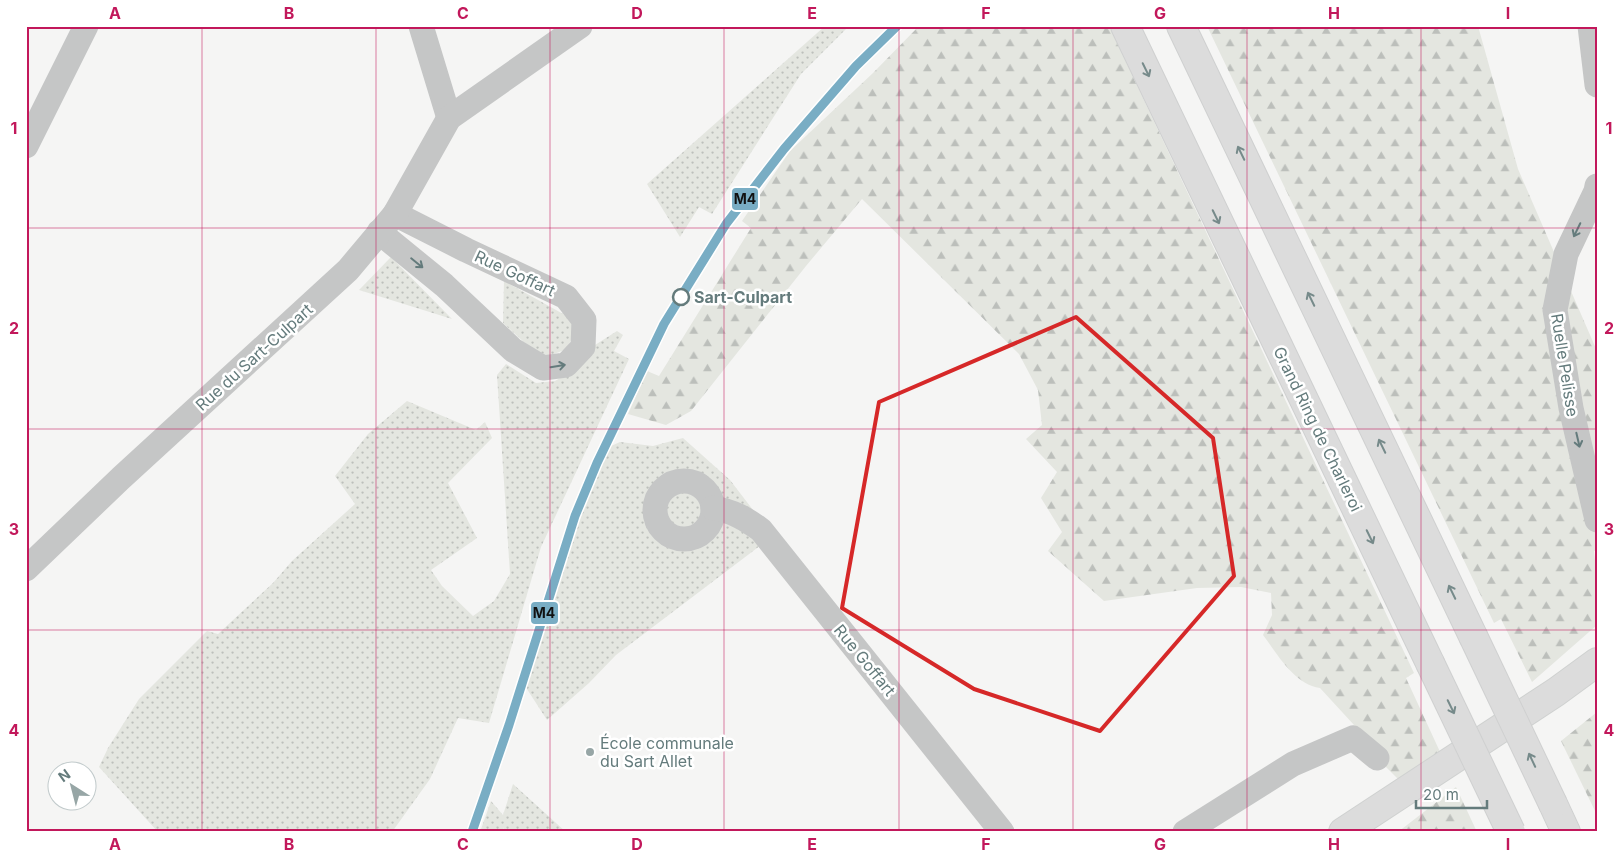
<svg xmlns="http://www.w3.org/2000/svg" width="1623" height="858" viewBox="0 0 1623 858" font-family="Inter,sans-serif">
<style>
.grass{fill:url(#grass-dots)}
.forest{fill:url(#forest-firs)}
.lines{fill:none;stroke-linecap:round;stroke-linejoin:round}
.primary-casing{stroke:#cfd1d0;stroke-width:30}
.motorway-casing{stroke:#cfd0d0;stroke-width:30}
.minor{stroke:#c5c6c6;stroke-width:25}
.primary{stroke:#dcdcdc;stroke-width:28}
.motorway{stroke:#dcdcdc;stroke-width:28}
.motorway-bridge-casing{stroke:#cfd0d0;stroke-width:30;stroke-linecap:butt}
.motorway-bridge{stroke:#dcdcdc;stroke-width:28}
.rail-1-casing{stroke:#fff;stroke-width:12}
.rail-1{stroke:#79adc4;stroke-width:9}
.oneway{stroke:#768a8a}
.oneway2{stroke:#647b7c}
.marked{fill:none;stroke:#d62828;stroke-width:4;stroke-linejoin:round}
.grid{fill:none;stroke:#c2185b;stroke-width:1;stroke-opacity:0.55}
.stop-dot{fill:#fff;stroke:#647b7c;stroke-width:2.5}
.poi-dot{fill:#97a6a6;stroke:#fff;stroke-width:2}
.labels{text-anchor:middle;stroke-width:5;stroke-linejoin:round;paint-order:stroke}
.street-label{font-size:16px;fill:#647b7c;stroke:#fff}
.stop-label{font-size:16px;font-weight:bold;fill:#647b7c;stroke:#fff;text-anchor:start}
.poi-label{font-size:16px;fill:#647b7c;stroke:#fff;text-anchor:start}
.line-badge{stroke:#fff;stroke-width:2}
.pale-badge-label{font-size:14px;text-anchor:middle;font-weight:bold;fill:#111}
.neatline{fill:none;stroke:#c2185b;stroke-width:2}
.grid-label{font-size:16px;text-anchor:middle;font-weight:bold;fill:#c2185b}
</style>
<defs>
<pattern id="grass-dots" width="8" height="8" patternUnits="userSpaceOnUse" patternTransform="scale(1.25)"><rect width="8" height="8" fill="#e4e6e0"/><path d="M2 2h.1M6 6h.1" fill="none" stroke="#bcbfbb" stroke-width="1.8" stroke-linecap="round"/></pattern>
<pattern id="forest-firs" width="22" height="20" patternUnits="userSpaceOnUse" patternTransform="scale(1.25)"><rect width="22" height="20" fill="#e4e6e0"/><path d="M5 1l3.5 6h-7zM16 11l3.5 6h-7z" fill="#bcbfbb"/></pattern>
</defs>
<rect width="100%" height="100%" fill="#f5f5f4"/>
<g class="grass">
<path d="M825 26H849L801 74 712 214 699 207 680 237 647 184Z"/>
<path d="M391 257 452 319 359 290Z"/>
<path d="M504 281 565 315 578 325 567 349 546 357 526 344 503 323Z"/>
<path d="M617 331 623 335 614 351 629 359 541 547 489 723 458 718 430 779 392 832H158L99 767 108 748 139 699 207 631 218 634 273 583 292 561 355 504 335 476 368 434 407 401 476 430 485 422 492 438 448 483 477 538 431 570 442 586 473 616 494 601 510 574 497 375 506 364 536 383 555 381 575 369 584 352Z"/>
<path d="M683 438 730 480 773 536 616 655 589 683 547 720 525 686 581 516 604 455 611 446 620 442 653 446Z"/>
<path d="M513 784 566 832H504L503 827V832H480L491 801 503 815Z"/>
</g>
<g class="forest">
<path d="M919 26H1109L1414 673 1406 678 1441 754 1402 783 1377 758 1354 725 1320 688C1294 684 1278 655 1263 635L1272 615 1271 593 1241 587 1197 588 1104 601 1048 551 1062 532 1041 498 1057 472 1026 439 1042 425 1038 390 1019 354 862 199 806 266 691 411 666 425 628 414 647 371 659 376 751 228 742 221 790 151 873 73Z"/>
<path d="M1207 26H1478L1518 169 1597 351V550L1594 551 1597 577V625L1532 682 1501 619 1494 623Z"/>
<path d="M1597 712V815L1561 741Z"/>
<path d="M1456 787 1477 832H1398Z"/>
</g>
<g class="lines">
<g class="primary-casing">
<path id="primary" d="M1343 832 1556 692 1597 662"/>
</g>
<g class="motorway-casing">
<g id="motorway">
<path d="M1125 26 1430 663"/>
<path d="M1181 26 1473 636"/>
<path d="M1553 804 1566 832"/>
</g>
</g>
<g class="minor">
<path d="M421 26 449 118"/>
<path d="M1590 26 1597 85"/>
<path d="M26 146 86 26"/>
<path d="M1597 186 1596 191 1566 254 1555 310 1571 408 1597 520"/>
<path d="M379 232 444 285 513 350 543 368 566 365 583 347 584 320 566 297 466 250 395 214"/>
<circle cx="684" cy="510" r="29"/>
<path d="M713 508C733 511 746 519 761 530L1002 832"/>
<path d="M26 569 121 478 348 270 395 214 449 118 580 26"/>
<path d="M1185 832 1293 764 1353 738 1377 758"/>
</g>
<use href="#primary" class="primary"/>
<use href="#motorway" class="motorway"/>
<g class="motorway-bridge-casing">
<g id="motorway-bridge">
<path d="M1473 636 1553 804"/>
<path d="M1430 663 1511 832"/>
</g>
</g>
<use href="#motorway-bridge" class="motorway-bridge"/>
<g class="rail-1-casing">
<path id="rail-1" d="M472 832 509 725 575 516 597 463 664 324 726 224 784 149 856 66 897 26"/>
</g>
<use href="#rail-1" class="rail-1"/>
</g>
<defs><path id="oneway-shaft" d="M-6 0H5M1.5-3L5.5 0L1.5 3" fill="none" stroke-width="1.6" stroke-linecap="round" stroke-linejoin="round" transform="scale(1.25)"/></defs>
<g class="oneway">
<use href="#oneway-shaft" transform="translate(1146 70) rotate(64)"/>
<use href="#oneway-shaft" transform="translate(1241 153) rotate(-116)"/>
<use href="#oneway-shaft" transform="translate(1216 217) rotate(64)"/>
<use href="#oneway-shaft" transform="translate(1311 299) rotate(-116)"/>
<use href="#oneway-shaft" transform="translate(1382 446) rotate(-116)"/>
<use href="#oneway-shaft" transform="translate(1370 537) rotate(64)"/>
<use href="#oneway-shaft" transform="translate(1452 592) rotate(-116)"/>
<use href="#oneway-shaft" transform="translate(1451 707) rotate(64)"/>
<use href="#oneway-shaft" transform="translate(1532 760) rotate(-115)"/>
</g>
<g class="oneway2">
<use href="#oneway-shaft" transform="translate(1577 230) rotate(116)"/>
<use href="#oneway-shaft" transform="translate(417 263) rotate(39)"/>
<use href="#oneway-shaft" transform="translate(558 366) rotate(-9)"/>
<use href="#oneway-shaft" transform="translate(1578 440) rotate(77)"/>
</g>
<path class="marked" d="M1076 317 1213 438 1234 576 1100 731 974 689 842 608 879 402Z"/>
<path class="grid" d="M202 26V832M376 26V832M550 26V832M724 26V832M899 26V832M1073 26V832M1247 26V832M1421 26V832M26 228H1597M26 429H1597M26 630H1597"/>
<circle class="stop-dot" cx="681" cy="297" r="8"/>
<circle class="poi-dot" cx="590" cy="752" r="5"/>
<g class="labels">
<g class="street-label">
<text transform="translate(515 273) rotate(25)" y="6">Rue Goffart</text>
<text transform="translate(254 357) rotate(-42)" y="6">Rue du Sart-Culpart</text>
<text transform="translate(1565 365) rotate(81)" y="6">Ruelle Pelisse</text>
<text transform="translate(1318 429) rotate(64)" y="6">Grand Ring de Charleroi</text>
<text transform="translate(865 660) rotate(51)" y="6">Rue Goffart</text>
</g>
<g class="stop-label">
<text x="694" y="303">Sart-Culpart</text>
</g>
<g class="poi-label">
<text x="600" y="749">École communale<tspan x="600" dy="18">du Sart Allet</tspan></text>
</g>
</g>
<g class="line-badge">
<rect x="731" y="187" width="28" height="24" rx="5" fill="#79adc4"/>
<rect x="530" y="601" width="29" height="24" rx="5" fill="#79adc4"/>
</g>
<g class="pale-badge-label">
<text x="745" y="204">M4</text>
<text x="544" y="618">M4</text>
</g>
<rect width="1623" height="858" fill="none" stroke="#ffffff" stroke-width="55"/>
<g transform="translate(72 786) rotate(324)"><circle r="24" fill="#ffffff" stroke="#c1cacb"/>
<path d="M0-4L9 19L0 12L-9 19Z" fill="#97a6a6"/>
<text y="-8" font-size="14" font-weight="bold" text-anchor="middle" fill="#647b7c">N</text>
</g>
<path d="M1416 800v8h71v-8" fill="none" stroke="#647b7c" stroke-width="2.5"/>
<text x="1423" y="800" font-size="15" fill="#647b7c" stroke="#ffffff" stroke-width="4" paint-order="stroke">20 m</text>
<rect x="28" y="28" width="1568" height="802" class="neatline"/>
<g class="grid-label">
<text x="115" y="19">A</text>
<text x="289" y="19">B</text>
<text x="463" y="19">C</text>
<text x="637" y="19">D</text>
<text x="812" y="19">E</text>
<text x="986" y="19">F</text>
<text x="1160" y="19">G</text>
<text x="1334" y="19">H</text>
<text x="1508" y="19">I</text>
<text x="14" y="134">1</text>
<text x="1609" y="134">1</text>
<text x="14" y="334">2</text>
<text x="1609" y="334">2</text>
<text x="14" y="535">3</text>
<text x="1609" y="535">3</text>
<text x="14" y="736">4</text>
<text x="1609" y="736">4</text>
<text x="115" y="850">A</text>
<text x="289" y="850">B</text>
<text x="463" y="850">C</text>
<text x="637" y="850">D</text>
<text x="812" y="850">E</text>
<text x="986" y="850">F</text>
<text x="1160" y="850">G</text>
<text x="1334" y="850">H</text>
<text x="1508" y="850">I</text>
</g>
</svg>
